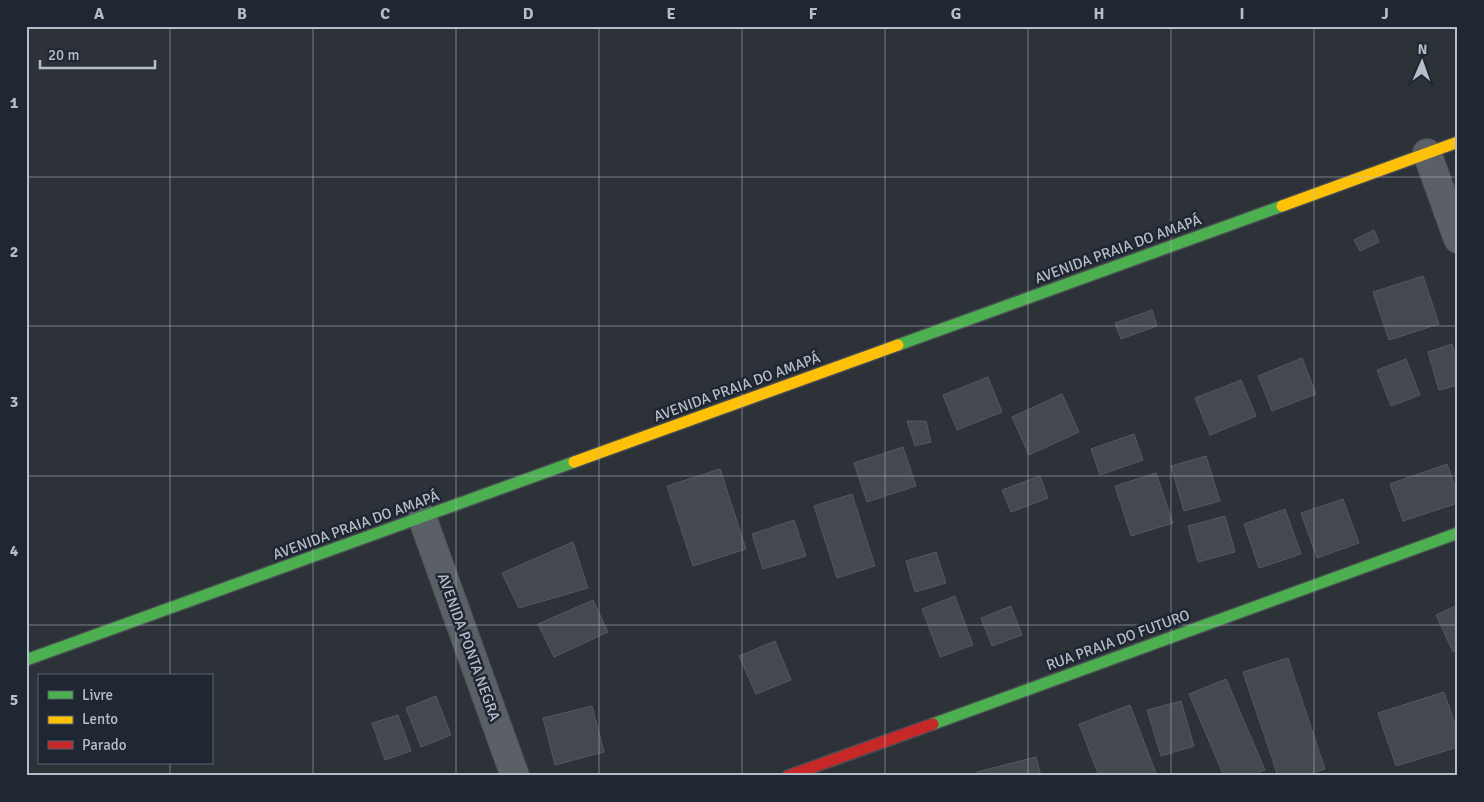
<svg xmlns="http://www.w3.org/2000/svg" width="1484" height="802" viewBox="0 0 1484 802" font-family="Signika,sans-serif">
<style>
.building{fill:#44494f;stroke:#54595f}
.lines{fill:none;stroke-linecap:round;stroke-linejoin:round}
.street-casing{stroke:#4a4e53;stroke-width:30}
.fast-casing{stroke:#4a4e53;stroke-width:14}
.slow-casing{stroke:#4a4e53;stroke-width:14}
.jam-casing{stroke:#4a4e53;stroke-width:14}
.street{stroke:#5b6067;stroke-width:28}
.fast{stroke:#4caf50;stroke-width:11}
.slow{stroke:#ffc107;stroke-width:11}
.jam{stroke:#c62828;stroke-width:11}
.grid{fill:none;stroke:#b6bec9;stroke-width:1;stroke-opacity:0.55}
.labels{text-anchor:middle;stroke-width:5;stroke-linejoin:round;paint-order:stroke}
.street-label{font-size:15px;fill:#b6bec9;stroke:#1f2733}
.neatline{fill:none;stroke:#b6bec9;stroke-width:2}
.grid-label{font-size:16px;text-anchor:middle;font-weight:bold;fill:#b6bec9}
</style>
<rect width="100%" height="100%" fill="#2c3238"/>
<g class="building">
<path d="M1374 230 1379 242 1360 251 1354 240Z"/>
<path d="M1423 276 1439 324 1389 340 1373 292Z"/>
<path d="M1152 310 1157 326 1121 339 1115 323Z"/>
<path d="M1452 344 1458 364V385L1439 390 1428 352Z"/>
<path d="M1302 358 1316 394 1272 411 1258 376Z"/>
<path d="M1406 359 1420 395 1391 406 1377 370Z"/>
<path d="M988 377 1002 412 957 430 943 395Z"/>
<path d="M1241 380 1256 416 1210 435 1195 398Z"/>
<path d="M1062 394 1079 432 1029 455 1012 417Z"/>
<path d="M907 421H926L931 442 915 446Z"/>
<path d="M1134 434 1143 460 1100 475 1091 449Z"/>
<path d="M903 447 916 486 867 502 854 463Z"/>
<path d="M1206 456 1220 501 1184 511 1171 466Z"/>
<path d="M1447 464 1458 494V503L1403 521 1390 484Z"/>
<path d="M720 469 746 549 693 566 667 486Z"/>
<path d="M1156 473 1173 523 1131 536 1115 486Z"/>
<path d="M1040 476 1048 498 1011 512 1002 490Z"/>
<path d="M852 494 875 566 837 578 814 506Z"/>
<path d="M1343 499 1359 543 1317 558 1301 513Z"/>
<path d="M1285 509 1301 554 1259 568 1244 524Z"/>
<path d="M1225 516 1235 552 1198 562 1188 526Z"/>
<path d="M794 520 806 556 763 569 752 534Z"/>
<path d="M573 542 588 588 519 608 502 573Z"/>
<path d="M936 552 946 583 915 592 906 561Z"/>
<path d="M955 596 973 645 940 657 922 609Z"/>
<path d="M593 600 608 632 554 657 538 624Z"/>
<path d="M1458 605V649L1453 652 1436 615Z"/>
<path d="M1011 606 1022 635 992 646 981 618Z"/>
<path d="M775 641 791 680 756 694 739 656Z"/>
<path d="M1288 658 1325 769 1303 776H1278L1243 672Z"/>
<path d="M1226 679 1265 770 1250 776H1224L1189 694Z"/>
<path d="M1444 692 1458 733V747L1396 766 1378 713Z"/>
<path d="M436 696 451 735 421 747 406 708Z"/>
<path d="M1181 701 1194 746 1161 756 1147 710Z"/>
<path d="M1130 705 1157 776H1099L1079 724Z"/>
<path d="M592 706 604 752 555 765 543 718Z"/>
<path d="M398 715 411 751 385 760 372 723Z"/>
<path d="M1036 757 1041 776H978L977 772Z"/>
</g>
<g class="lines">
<g class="street-casing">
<g id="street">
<path d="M1427 153 1458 239"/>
<path d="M422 517 515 776"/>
</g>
</g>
<g class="fast-casing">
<g id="fast">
<path d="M898 345 1282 206"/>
<path d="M26 660 574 462"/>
<path d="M933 724 1458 533"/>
</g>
</g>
<g class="slow-casing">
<g id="slow">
<path d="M1282 206 1458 142"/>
<path d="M574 462 898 345"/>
</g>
</g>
<g class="jam-casing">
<path id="jam" d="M788 776 933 724"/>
</g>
<use href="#street" class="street"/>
<use href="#fast" class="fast"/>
<use href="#slow" class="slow"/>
<use href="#jam" class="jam"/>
</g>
<path class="grid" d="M170 26V676M313 26V776M456 26V776M599 26V776M742 26V776M885 26V776M1028 26V776M1171 26V776M1314 26V776M26 177H1458M26 326H1458M26 476H1458M26 625H1458M170 763V776"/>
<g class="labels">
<g class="street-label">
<text transform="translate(1118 249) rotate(-20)" y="5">AVENIDA PRAIA DO AMAPÁ</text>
<text transform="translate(737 387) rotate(-20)" y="5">AVENIDA PRAIA DO AMAPÁ</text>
<text transform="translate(356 525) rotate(-20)" y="5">AVENIDA PRAIA DO AMAPÁ</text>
<text transform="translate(1118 640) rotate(-20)" y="5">RUA PRAIA DO FUTURO</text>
<text transform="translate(469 647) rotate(70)" y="5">AVENIDA PONTA NEGRA</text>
</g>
</g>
<rect width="1484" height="802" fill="none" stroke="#1f2733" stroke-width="55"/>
<rect x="38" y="674" width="175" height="90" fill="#1f2733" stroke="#5b636f"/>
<rect x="48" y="691" width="25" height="8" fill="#4caf50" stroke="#5b636f"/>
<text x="82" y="700" font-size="15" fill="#b6bec9">Livre</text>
<rect x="48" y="716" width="25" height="8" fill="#ffc107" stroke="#5b636f"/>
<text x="82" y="724" font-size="15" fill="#b6bec9">Lento</text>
<rect x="48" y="741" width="25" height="8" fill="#c62828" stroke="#5b636f"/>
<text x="82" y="750" font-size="15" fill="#b6bec9">Parado</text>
<g transform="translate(1422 62) rotate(2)" stroke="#1f2733" stroke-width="4" paint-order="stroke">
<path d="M0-4L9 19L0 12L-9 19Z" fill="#b6bec9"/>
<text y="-8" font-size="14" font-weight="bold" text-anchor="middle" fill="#b6bec9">N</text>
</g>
<path d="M40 60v8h115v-8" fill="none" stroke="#b6bec9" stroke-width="2.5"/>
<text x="48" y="60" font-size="15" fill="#b6bec9" stroke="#1f2733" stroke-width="4" paint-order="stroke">20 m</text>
<rect x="28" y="28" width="1428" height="746" class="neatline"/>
<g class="grid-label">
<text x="99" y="19">A</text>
<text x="242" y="19">B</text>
<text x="385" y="19">C</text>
<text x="528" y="19">D</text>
<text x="671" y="19">E</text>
<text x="813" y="19">F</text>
<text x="956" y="19">G</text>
<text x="1099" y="19">H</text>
<text x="1242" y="19">I</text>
<text x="1385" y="19">J</text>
<text x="14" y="108">1</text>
<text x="14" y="257">2</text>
<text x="14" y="407">3</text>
<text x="14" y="556">4</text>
<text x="14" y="705">5</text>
</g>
</svg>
